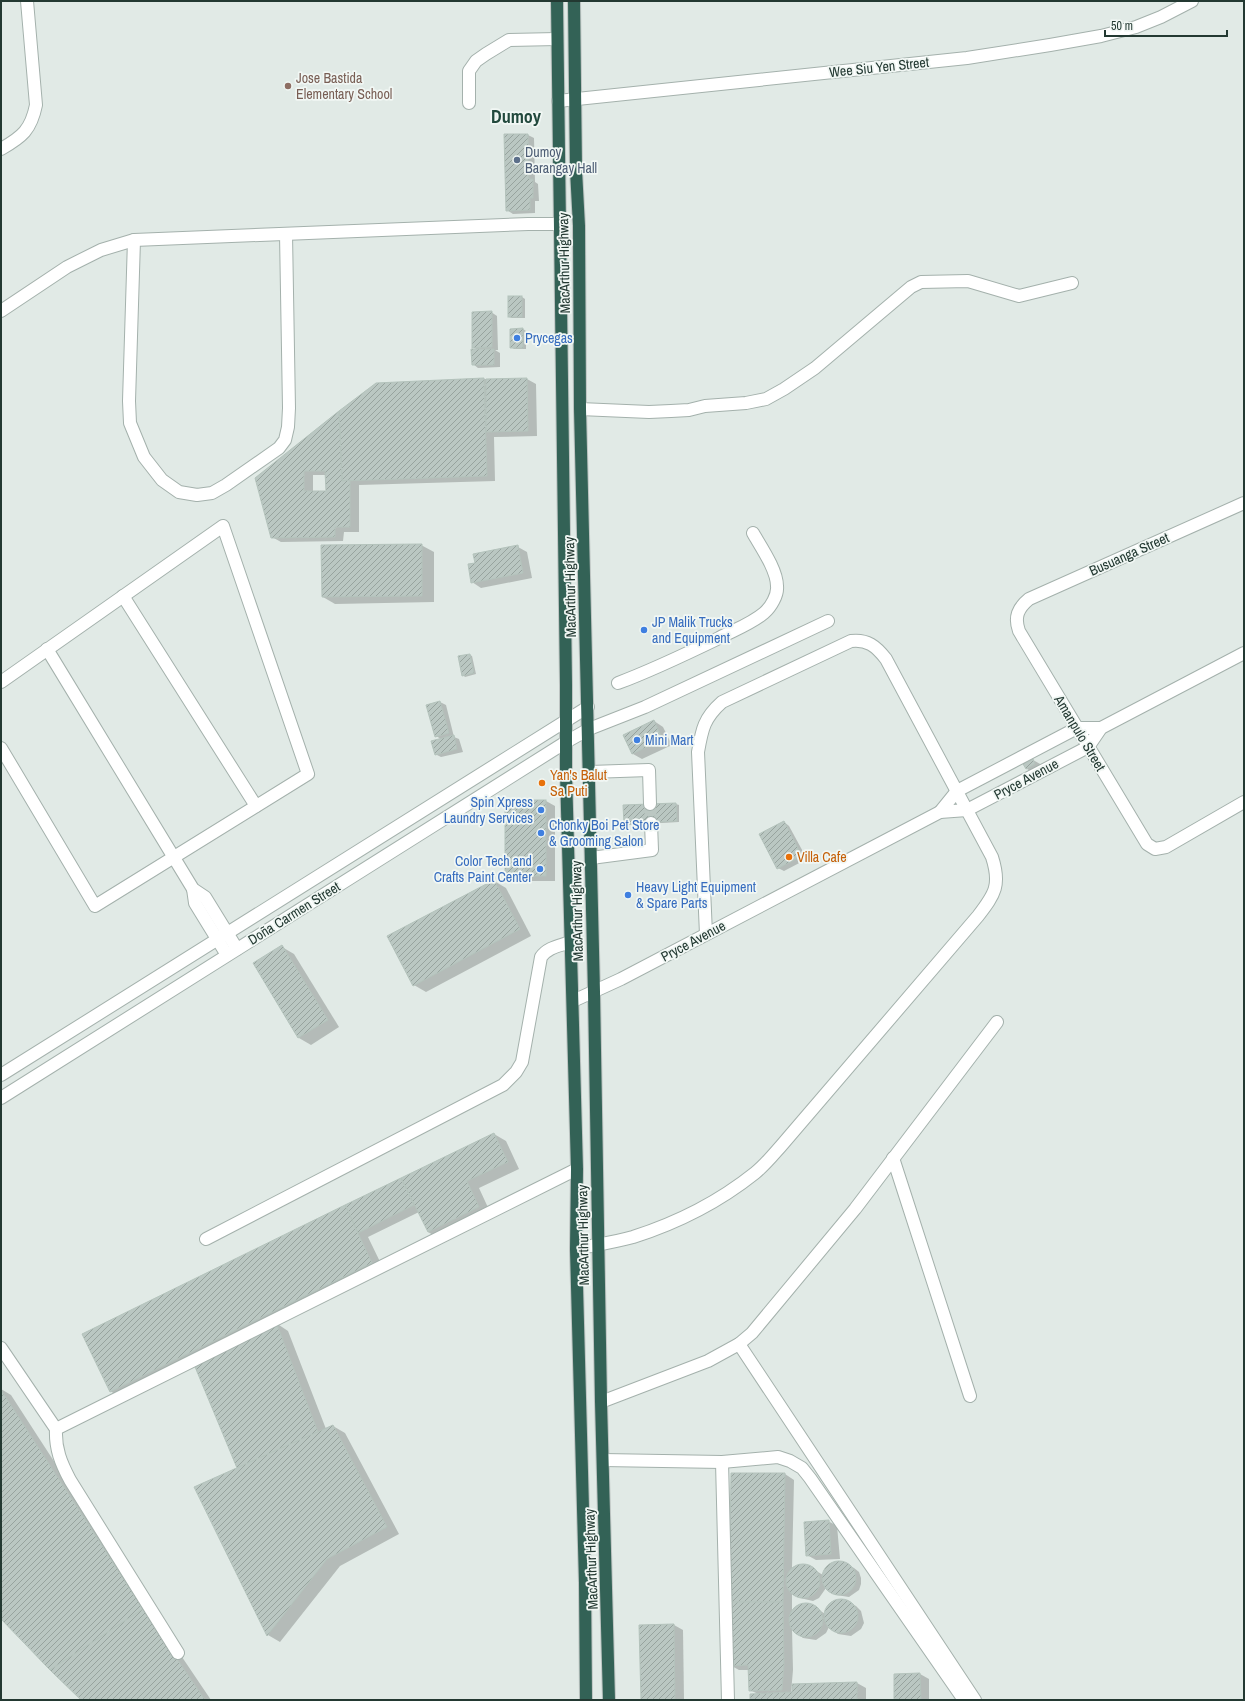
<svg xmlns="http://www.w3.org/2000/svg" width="1245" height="1701" viewBox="0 0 1245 1701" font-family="'Archivo Narrow',sans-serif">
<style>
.shadow{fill:#0003;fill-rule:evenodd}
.building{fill:url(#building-hatch);stroke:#b4c3bc;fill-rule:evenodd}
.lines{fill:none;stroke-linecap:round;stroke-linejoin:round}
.minor-tunnel{stroke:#bbc7c2;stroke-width:12;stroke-dasharray:12 6;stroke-linecap:butt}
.minor-casing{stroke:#a4b1ac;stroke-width:14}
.highway-casing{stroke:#bdc4c2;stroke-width:14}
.minor{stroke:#fff;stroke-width:12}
.highway{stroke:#336256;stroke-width:12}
.education-dot{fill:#8d6e63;stroke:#f1f7f4;stroke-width:1.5}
.service-dot{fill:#5c6f8a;stroke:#f1f7f4;stroke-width:1.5}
.shop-dot{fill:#3f7fe0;stroke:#f1f7f4;stroke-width:1.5}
.food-dot{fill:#e8710a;stroke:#f1f7f4;stroke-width:1.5}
.labels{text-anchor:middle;stroke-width:3.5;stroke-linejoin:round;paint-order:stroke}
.street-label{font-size:14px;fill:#233932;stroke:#f1f7f4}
.education-label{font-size:14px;fill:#785e54;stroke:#f1f7f4;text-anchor:start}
.service-label{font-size:14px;fill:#4e5e75;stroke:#f1f7f4;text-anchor:start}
.shop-label{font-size:14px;fill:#366cbe;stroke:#f1f7f4;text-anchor:start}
.food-label{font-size:14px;fill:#c56008;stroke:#f1f7f4;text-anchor:start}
.district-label{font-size:18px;font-weight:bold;fill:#22493d;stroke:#f1f7f4}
</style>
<defs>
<pattern id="building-hatch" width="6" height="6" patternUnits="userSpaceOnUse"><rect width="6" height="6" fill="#bac7c2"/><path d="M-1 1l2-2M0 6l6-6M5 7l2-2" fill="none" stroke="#97a39e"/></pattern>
</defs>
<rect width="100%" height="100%" fill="#e1eae6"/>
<g class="shadow">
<path d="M505 135H528L534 138 535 182 538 184 539 201H535V213L513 214 507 210Z"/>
<path d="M522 297 525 299V318H512L509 317Z"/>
<path d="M491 312 497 316 498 350H495L500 353V367L478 368 473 364 478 350 473 347Z"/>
<path d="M523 329 526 331V349H514L511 347Z"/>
<path d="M484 379H527L536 384 537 436 494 437 495 481 359 485V532H344L343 541 281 542 272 537 256 478 376 384ZM313 475H326L327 492H313Z"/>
<path d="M421 545 434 552V602L335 604 323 597Z"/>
<path d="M518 547 527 552 532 578 481 588 472 582 476 563Z"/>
<path d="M470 655 472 656 476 674 465 677 463 675Z"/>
<path d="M440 702 446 705 454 737 459 739 463 752 441 757 435 754 441 739 436 736Z"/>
<path d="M654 721 663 727 672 745 642 759 633 754 625 736Z"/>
<path d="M1033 760 1042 765 1036 774 1027 769Z"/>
<path d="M546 801 555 806V881H515L506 876Z"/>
<path d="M676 804 679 805V822L628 825 625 823Z"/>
<path d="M784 822 789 826 807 859 784 871 778 868Z"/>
<path d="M494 881 506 888 531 936 426 992 414 985Z"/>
<path d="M282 947 294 954 339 1027 311 1045 299 1038 255 963Z"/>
<path d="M494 1134 506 1141 519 1169 479 1188 491 1214 440 1239 428 1232 419 1212 368 1237 384 1270 276 1323 288 1331 326 1429 333 1426 345 1433 399 1534 340 1566 280 1642 268 1635 196 1487 238 1468 195 1363 122 1398 110 1391 346 1206Z"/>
<path d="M1 1389 11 1395 155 1617 211 1700H82L1 1617Z"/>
<path d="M732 1474H785L794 1480 792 1568 800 1565H806L814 1568 813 1569 823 1575 825 1569 829 1564 841 1562 854 1568 859 1572 861 1578V1584L859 1590 849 1597 836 1595 826 1588 819 1598 813 1601 800 1598 792 1592V1612L797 1607 802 1604 815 1607 825 1614 832 1603 844 1600 856 1606 861 1611 864 1623 861 1629 851 1636 838 1634 829 1627 826 1633 816 1640 803 1638 792 1629 793 1670 791 1693 857 1683 866 1688V1700H751L758 1694 750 1690 749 1670H739L730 1665Z"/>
<path d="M828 1521 837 1526 840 1559 816 1560 807 1555Z"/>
<path d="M674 1625 683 1630 684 1700H642Z"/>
<path d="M920 1674 929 1679V1700H895Z"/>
</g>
<g class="building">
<path d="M504 134H528L529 179H533V198H530V210L506 211Z"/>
<rect x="508" y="296" width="14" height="21"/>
<path d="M492 311V347L472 348V312Z"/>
<path d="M523 328V348H510V329Z"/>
<path d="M471 349H494V365H472Z"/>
<path d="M484 378 487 476 342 481 339 411 376 383Z"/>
<path d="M527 378 528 431 486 432V379Z"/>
<path d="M339 411 342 481 350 480V527H335V537L271 538 255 478ZM304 471H325L326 491H304Z"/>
<path d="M422 544V596L322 597 321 545Z"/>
<path d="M518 545 523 573 471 583 468 564 475 563 473 554Z"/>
<path d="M470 654 474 673 462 676 458 656Z"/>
<path d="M440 701 449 733 435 737 426 705Z"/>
<path d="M654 720 663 740 632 754 623 735Z"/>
<path d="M454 735 457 749 435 755 431 741Z"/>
<path d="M1033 759 1035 764 1026 769 1023 764Z"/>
<rect x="505" y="800" width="41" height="76"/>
<path d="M676 803 677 821 624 824 623 805Z"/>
<path d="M784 821 802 856 777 869 759 834Z"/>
<path d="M494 880 520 929 413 986 387 936Z"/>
<path d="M282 945 328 1020 298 1038 253 963Z"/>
<path d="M494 1133 508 1162 467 1181 479 1207 428 1232 401 1178Z"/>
<path d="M401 1178 414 1205 358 1233 345 1205Z"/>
<path d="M345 1205 372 1263 110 1392 82 1334Z"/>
<path d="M276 1322 318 1432 237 1468 193 1362Z"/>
<path d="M1 1390 143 1609 50 1670 1 1619Z"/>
<path d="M333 1425 387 1527 327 1559 267 1636 194 1487Z"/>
<path d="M731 1473H785L783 1602H729Z"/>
<path d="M829 1520 831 1554 806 1556 804 1522Z"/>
<circle cx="839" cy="1578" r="17"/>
<circle cx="803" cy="1581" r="17"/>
<circle cx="841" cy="1616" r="17"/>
<path d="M729 1602H783L784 1665 782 1690 749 1691 748 1665 729 1666Z"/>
<circle cx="806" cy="1620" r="17"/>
<path d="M143 1609 205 1700H81L50 1670Z"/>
<path d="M674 1624 675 1700H641L639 1625Z"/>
<path d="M920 1673 921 1700H894V1674Z"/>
<path d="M857 1682V1700H750V1694L792 1692V1684Z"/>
</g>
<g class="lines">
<path class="minor-tunnel" d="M650 804 651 823"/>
<g class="minor-casing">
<g id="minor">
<path d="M558 101 967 58 1050 45 1101 36 1136 27 1161 17 1192 1"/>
<path d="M469 103V71L476 61 486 54 509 40 557 39"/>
<path d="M1 149C22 137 31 130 36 105L27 1"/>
<path d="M134 240 129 401 130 423 144 457 162 480 179 492 197 495 212 493 226 485 279 448 285 440 288 427 289 408 286 234"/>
<path d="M1 311 67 267 101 250 134 240 528 224H560"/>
<path d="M580 409 649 412 671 411 689 410 705 406 746 403 766 399 784 389 815 368 911 287 921 282 968 281 1019 296 1072 283"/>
<path d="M1244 503 1029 599C1018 608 1014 617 1019 631L1147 844 1155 849 1166 847 1244 802"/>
<path d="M123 596 256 806"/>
<path d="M47 649 193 889 205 897 237 949"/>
<path d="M1 682 223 526 308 774 95 906 1 748"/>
<path d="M618 683C653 670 686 654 719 638 734 630 751 624 764 613 771 607 778 595 777 586 777 570 761 547 753 533"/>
<path d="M590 772 649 770 650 804"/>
<path d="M940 812 957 791 1077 728H1101"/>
<path d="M591 858 652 850 651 823"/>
<path d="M193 889 195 903 227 955"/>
<path d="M573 1001 621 979 940 812 967 810 1088 747 1101 728 1244 653"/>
<path d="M1 1075 588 707"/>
<path d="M1 1098 566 742 589 729 645 707 828 621"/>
<path d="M893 1158 970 1396"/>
<path d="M206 1239 503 1085 516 1072 522 1062 541 957C548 947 560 946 570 942"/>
<path d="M576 1249C595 1245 615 1242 633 1237 677 1223 720 1201 755 1173 765 1165 773 1155 781 1146L978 916C995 894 1001 885 992 857L886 659C876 646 867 639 851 641L722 702C704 718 702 729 698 752L706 934"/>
<path d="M739 1344 975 1700"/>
<path d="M1 1348 56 1429C55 1449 61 1463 70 1480L178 1653"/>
<path d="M601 1402 708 1361 739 1344 752 1333 855 1209 997 1022"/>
<path d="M56 1429 577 1169"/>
<path d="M603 1460 722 1462 778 1457 790 1461 802 1468 810 1478 964 1700"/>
<path d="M722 1462 728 1700"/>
</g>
</g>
<g class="highway-casing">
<g id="highway">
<path d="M557 1 566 685V773L577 1169 576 1249 585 1583 586 1700"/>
<path d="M574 1 576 170 579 226 580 409 594 992 601 1402 609 1700"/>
</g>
</g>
<use href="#minor" class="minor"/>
<use href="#highway" class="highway"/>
</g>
<circle class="education-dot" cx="288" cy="86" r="4"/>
<circle class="service-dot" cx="517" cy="160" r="4"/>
<g class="shop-dot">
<circle cx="517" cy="338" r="4"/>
<circle cx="644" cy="630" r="4"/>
<circle cx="637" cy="740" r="4"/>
<circle cx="541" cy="810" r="4"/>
<circle cx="541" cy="833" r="4"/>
<circle cx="540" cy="869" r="4"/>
<circle cx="628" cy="895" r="4"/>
</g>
<g class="food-dot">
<circle cx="542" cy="783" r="4"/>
<circle cx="789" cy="857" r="4"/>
</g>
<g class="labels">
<g class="street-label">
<text transform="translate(879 67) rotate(-6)" y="5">Wee Siu Yen Street</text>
<text transform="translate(564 263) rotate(-91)" y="5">MacArthur Highway</text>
<text transform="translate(1129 554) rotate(-24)" y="5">Busuanga Street</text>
<text transform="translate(570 587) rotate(-91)" y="5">MacArthur Highway</text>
<text transform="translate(1080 733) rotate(59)" y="5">Amanpulo Street</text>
<text transform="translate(1026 779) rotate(-28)" y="5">Pryce Avenue</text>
<text transform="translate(577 911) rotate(-91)" y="5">MacArthur Highway</text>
<text transform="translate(294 913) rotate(-32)" y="5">Doña Carmen Street</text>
<text transform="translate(693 941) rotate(-28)" y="5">Pryce Avenue</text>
<text transform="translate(583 1235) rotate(-91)" y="5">MacArthur Highway</text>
<text transform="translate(591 1559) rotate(-92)" y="5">MacArthur Highway</text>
</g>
<g class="education-label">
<text x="296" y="83">Jose Bastida<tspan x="296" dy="16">Elementary School</tspan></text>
</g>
<g class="service-label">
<text x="525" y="157">Dumoy<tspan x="525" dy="16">Barangay Hall</tspan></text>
</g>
<g class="shop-label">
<text x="525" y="343">Prycegas</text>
<text x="652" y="627">JP Malik Trucks<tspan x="652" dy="16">and Equipment</tspan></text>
<text x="645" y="745">Mini Mart</text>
<text x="533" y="807" text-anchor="end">Spin Xpress<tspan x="533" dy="16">Laundry Services</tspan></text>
<text x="549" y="830">Chonky Boi Pet Store<tspan x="549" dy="16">&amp; Grooming Salon</tspan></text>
<text x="532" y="866" text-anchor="end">Color Tech and<tspan x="532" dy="16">Crafts Paint Center</tspan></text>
<text x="636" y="892">Heavy Light Equipment<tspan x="636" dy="16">&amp; Spare Parts</tspan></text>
</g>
<g class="food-label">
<text x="550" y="780">Yan's Balut<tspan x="550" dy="16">Sa Puti</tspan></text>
<text x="797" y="862">Villa Cafe</text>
</g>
<g class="district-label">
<text x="516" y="123">Dumoy</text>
</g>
</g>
<rect width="1245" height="1701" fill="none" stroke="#233932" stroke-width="4"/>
<path d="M1105 30v6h122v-6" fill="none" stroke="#233932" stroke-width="2"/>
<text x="1111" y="30" font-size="12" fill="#233932" stroke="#f1f7f4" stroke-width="3" paint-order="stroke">50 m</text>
</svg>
